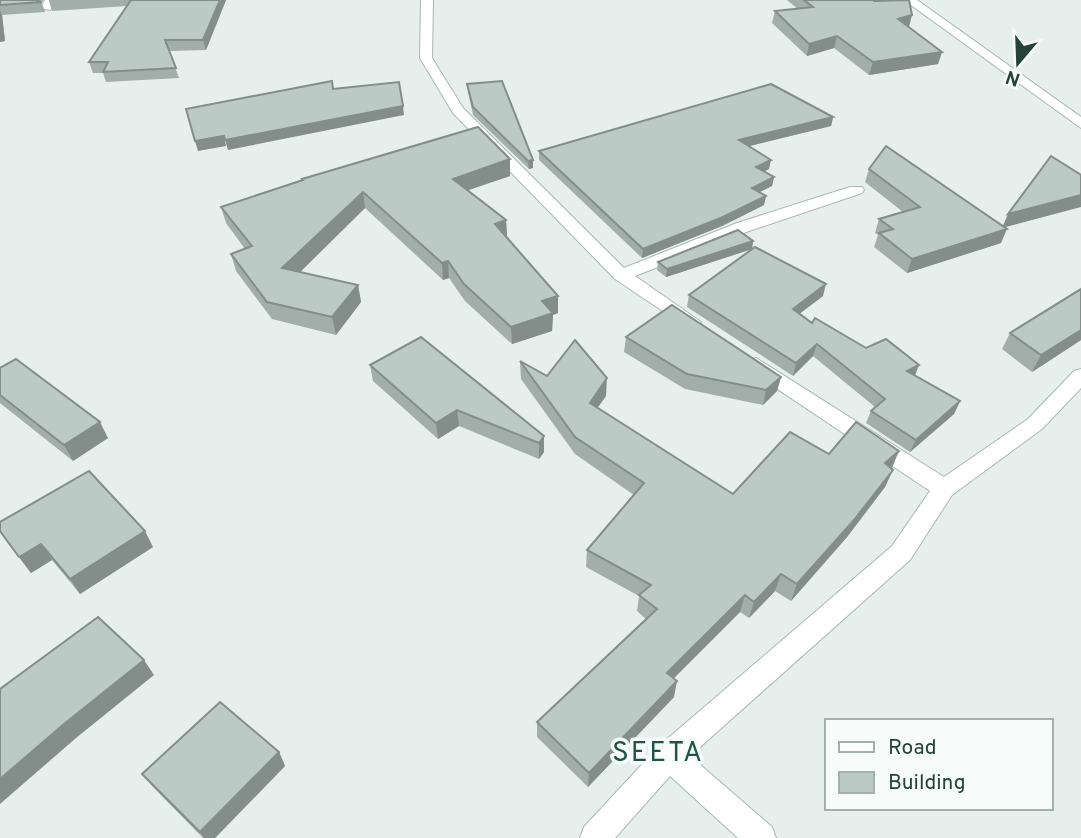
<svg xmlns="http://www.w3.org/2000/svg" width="1081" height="838" viewBox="0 0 1081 838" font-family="Overpass,sans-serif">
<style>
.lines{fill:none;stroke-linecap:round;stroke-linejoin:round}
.minor-casing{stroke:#a8b8b2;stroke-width:2}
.minor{fill:#fff;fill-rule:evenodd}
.wall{fill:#a1aea9}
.shaded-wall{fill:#838d89}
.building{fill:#bbcac4;stroke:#838d89;stroke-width:2}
.labels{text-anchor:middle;stroke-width:7;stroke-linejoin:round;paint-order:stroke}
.near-quarter-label{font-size:28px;letter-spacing:2px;fill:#1f5548;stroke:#f7fbf9}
</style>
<rect width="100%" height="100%" fill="#e6efeb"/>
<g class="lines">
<g class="minor-casing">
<g id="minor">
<path d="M45 0H57L50 10 40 8Z"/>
<path d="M421 0H433L432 58 463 108 624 268 737 223 850 187H862L864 190 862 193 749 231 635 276 701 322 699 326H685L615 279 453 113 420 58Z"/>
<path d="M904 0H917L1081 117V128Z"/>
<path d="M756 358 944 477 1028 419 1074 371 1081 369V388L1042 429 952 495 910 560 690 756 772 827 776 838H738L670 776 615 838H580L584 827 659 746 892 546 930 491 749 370 746 365 749 360Z"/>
</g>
</g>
<use href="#minor" class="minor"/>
</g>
<g class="wall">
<path d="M0 0H43L42 3 45 12 2 15 5 41 0 42Z"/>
<path d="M49 0H226L206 50 169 51 179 78 106 82 103 73H93L89 62 127 6 52 11 49 1Z"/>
<path d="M787 0H873L942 52 938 64 869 75 834 48 807 56 772 23 775 11 798 9Z"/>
<path d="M467 84 533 168 529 169 473 115 468 92Z"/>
<path d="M833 117 831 126 749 146 769 169 764 171 774 177 772 186 759 192 766 196 764 205 722 226 642 258 539 160V151Z"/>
<path d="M510 159V176L468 190 506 220 507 236 558 313 553 315 552 331 512 344 465 301 449 278 443 280 365 208 300 272 358 285 361 302 336 335 272 319 236 271 231 254 245 249 226 223 221 207 302 181V179Z"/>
<path d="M869 169 1003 227 1008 214 1001 243 907 273 874 247 878 235 875 233 879 219 903 212 865 182Z"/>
<path d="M753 241 752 249 666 277 657 270 658 262Z"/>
<path d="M1081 289V340L1032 372 1002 349 1010 333Z"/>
<path d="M689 295 823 296 800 313 812 323 915 376 960 401 954 414 910 452 866 423 871 411 875 407 813 356 793 376 687 307Z"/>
<path d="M626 337 781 377 777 391 763 405 685 389 624 352Z"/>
<path d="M520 361 547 376 606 396 597 408 733 494 829 454 891 469 885 487 847 537 791 601 775 591 749 618 740 612 674 678V697L588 787 537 737V722L646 619 637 611 639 596 586 567 587 550 634 495 575 454 521 379Z"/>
<path d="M370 365 544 436V452L539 459 459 426 438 439 373 381Z"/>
<path d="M0 368 108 438 73 461 0 403Z"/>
<path d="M0 532 153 547 80 594 52 560 31 573Z"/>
<path d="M279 752 285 766 215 838H203L153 787 142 774Z"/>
</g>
<g class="shaded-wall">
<path d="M220 0H226L206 50 203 40Z"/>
<path d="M0 11 2 15 5 41 0 42Z"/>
<path d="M912 15 909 27 898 19Z"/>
<path d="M837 36 834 48 807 56 809 44Z"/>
<path d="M942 52 938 64 869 75 873 62Z"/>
<path d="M403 106 404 115 228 150 225 140Z"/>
<path d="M833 117 831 126 738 149 739 140Z"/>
<path d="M224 136 226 146 198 151 195 141Z"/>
<path d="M510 159V176L454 195 453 179Z"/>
<path d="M533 160V168L529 169 528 161Z"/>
<path d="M771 160 769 169 755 176 756 167Z"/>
<path d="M774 177 772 186 750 197 752 188Z"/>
<path d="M363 192 365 208 287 285 282 268Z"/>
<path d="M1081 195V207L1002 228 1008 214Z"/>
<path d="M766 196 764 205 722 226 642 258 643 249Z"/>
<path d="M506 220 507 236 495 224Z"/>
<path d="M1007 229 1001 243 907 273 912 259Z"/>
<path d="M753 241 752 249 666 277 667 269Z"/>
<path d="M448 261 449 278 443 280 442 263Z"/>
<path d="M826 284 823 296 790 321 793 309Z"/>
<path d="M358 285 361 302 336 335 332 317Z"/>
<path d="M558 296V313L553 315 552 331 512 344 511 327 542 301Z"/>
<path d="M1081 330V340L1032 372 1041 355Z"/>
<path d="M817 344 813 356 793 376 796 363Z"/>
<path d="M919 365 914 378 907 371Z"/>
<path d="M781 377 777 391 763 405 766 390Z"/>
<path d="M607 378 606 396 589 420 590 403Z"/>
<path d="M960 401 954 414 910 452 916 440Z"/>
<path d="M457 410 459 426 438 439 436 423Z"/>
<path d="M100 422 108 438 73 461 64 445Z"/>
<path d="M544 436V452L539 459V443Z"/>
<path d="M899 451 892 468 885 463Z"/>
<path d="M893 470 885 487 847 537 791 601 797 584Z"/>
<path d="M145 531 153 547 80 594 70 579Z"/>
<path d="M41 544 52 560 31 573 19 557Z"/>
<path d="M781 574 775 591 749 618 754 602Z"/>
<path d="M745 595 740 612 664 688 667 673Z"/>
<path d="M144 660 154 675 76 738 0 804V779L64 724Z"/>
<path d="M677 681 674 697 588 787 589 773Z"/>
<path d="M279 752 285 766 215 838H204L200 832Z"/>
</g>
<g class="building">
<path d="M0 0H36L41 2 0 5Z"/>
<path d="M131 0H220L203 40H165L176 68 103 72 108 62H89Z"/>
<path d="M804 0H873L874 1 909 0 912 15 898 19 942 52 873 62 837 36 809 44 775 11 813 7Z"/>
<path d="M332 81 333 89 399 82 403 106 225 140 224 136 195 141 186 109Z"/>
<path d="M502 81 533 160 528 161 473 107 467 84Z"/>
<path d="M771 84 833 117 739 140 771 160 756 167 774 177 752 188 766 196 723 217 643 249 539 151Z"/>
<path d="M478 127 510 159 453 179 506 220 495 224 558 296 542 301 553 313 511 327 464 284 448 261 442 263 363 192 282 268 358 285 332 317 267 302 231 254 252 246 221 207 303 180 302 179Z"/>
<path d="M886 146 1007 229 912 259 879 233 893 229 879 219 920 207 869 169Z"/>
<path d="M1051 156 1081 175V195L1008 214Z"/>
<path d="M738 230 753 241 667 269 658 262Z"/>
<path d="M755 247 826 284 793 309 812 323 815 318 866 348 886 339 919 365 907 371 960 401 916 440 871 411 885 399 817 344 796 363 689 295Z"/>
<path d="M1081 289V330L1041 355 1010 333Z"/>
<path d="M672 305 781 377 766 390 687 374 626 337Z"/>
<path d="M421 337 544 436 539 443 457 410 436 423 370 365Z"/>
<path d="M575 340 607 378 590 403 733 494 790 432 829 454 856 422 899 451 885 463 893 470 854 520 797 584 781 574 754 602 745 595 667 673 677 681 589 773 537 722 657 609 639 595 651 585 587 550 644 483 575 437 520 361 547 376Z"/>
<path d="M16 359 100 422 64 445 0 395V368Z"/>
<path d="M89 471 145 531 70 579 41 544 19 557 0 531V522Z"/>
<path d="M98 617 144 660 64 724 0 779V689Z"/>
<path d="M220 702 279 752 200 832 142 774Z"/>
</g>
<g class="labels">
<g class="near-quarter-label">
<text x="658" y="761">SEETA</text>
</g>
</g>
<rect x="825" y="719" width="228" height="91" fill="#f7fbf9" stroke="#a3b1ad" stroke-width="2"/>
<rect x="839" y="742" width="35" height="10" fill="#ffffff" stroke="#a3b1ad" stroke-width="2"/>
<text x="888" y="754" font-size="21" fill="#24423a">Road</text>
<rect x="839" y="772" width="35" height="21" fill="#bbcac4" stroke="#a3b1ad" stroke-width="2"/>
<text x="888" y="789" font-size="21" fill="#24423a">Building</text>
<g transform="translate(1018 63) rotate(199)" stroke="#f7fbf9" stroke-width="5" paint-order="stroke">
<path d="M0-5L12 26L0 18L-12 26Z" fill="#24423a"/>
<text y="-10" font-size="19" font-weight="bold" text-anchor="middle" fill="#24423a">N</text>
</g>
</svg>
